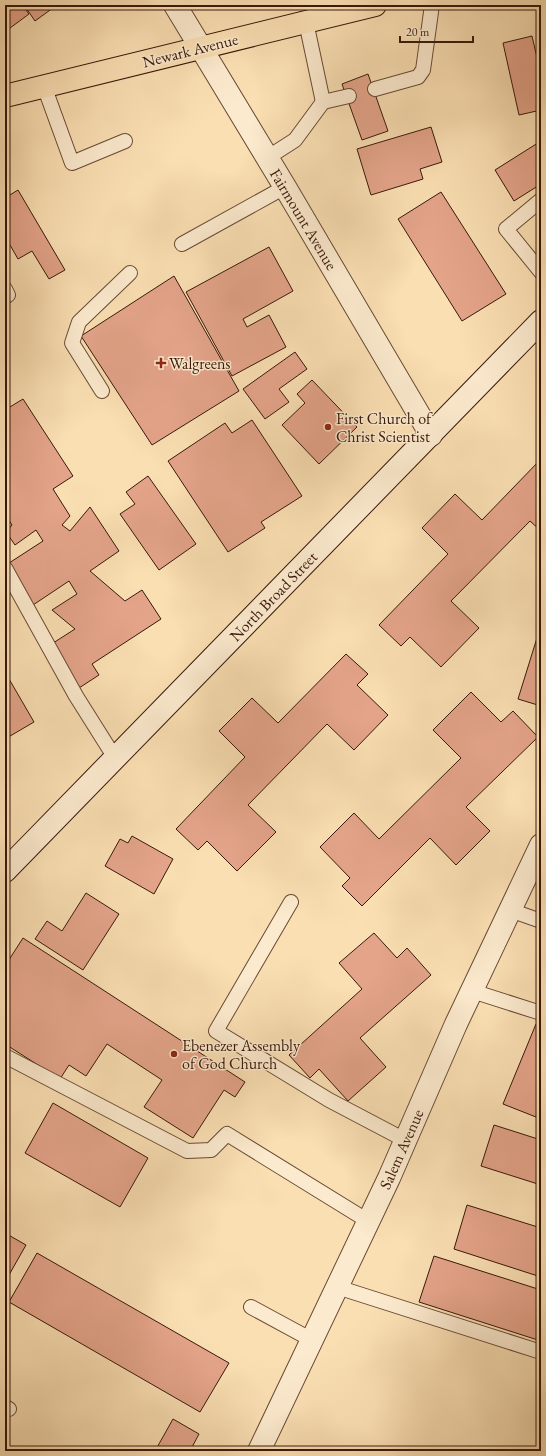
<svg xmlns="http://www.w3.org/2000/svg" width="546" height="1456" viewBox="0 0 546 1456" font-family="'EB Garamond',serif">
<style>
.building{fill:#e4a48a;stroke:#38180a}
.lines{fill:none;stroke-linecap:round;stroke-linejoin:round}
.service-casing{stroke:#684a34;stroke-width:16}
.minor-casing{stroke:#684a34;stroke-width:24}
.tertiary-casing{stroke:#684a34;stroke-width:24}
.secondary-casing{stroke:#38180a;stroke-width:24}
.primary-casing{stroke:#38180a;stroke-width:24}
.service{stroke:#fceace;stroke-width:14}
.minor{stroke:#fceace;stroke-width:22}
.tertiary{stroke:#fceace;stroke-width:22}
.secondary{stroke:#fceace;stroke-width:22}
.primary{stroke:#fadfb3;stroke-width:22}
.poi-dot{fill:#8f2418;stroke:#fceace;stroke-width:1.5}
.labels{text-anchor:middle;stroke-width:3;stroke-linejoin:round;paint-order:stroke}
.street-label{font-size:16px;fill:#38180a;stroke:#fceace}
.poi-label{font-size:16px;fill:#38180a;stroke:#fceace;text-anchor:start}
</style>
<rect width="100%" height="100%" fill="#fadfb3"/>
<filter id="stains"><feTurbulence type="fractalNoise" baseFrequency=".005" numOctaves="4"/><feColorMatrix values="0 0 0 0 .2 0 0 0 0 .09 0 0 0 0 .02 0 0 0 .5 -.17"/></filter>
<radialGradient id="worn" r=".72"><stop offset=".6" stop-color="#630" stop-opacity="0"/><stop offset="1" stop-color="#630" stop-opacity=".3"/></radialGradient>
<g class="building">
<path d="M5 5H22L29 14 6 31Z"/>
<path d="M24 5H57L35 21Z"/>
<path d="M532 36 541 75V110L519 115 503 43Z"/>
<path d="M368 74 388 131 362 140 342 84Z"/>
<path d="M431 127 442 162 420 169 423 179 371 195 357 149Z"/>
<path d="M541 141V184L514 201 495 170Z"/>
<path d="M18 190 65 270 49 279 32 251 18 259 10 245 5 248V198Z"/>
<path d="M441 192 506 294 462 321 398 219Z"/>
<path d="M269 247 293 291 243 319 247 327 269 315 286 347 232 376 186 292Z"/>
<path d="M174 276 239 391 152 445 81 336Z"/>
<path d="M295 352 307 369 279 389 289 402 265 419 243 389Z"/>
<path d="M312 380 357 427 319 464 282 425 305 403 297 394Z"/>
<path d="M23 399 73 476 53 489 70 516 62 525 70 531 90 507 119 551 90 571 125 601 142 590 161 619 92 664 99 675 79 688 50 645 75 629 52 610 77 594 69 581 33 605 6 565 43 541 36 530 15 545 6 532 12 525 5 514V410Z"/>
<path d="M252 420 302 496 261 522 265 528 228 552 168 461 225 423 232 433Z"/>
<path d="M541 459V531L530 521 451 601 479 628 441 667 410 637 401 646 379 625 448 554 422 528 455 494 482 520Z"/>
<path d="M148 476 196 544 159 570 120 514 135 504 126 492Z"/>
<path d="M541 625V706L518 699Z"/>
<path d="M346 654 368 674 357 685 388 715 354 750 327 724 248 805 276 832 237 871 207 841 198 850 176 829 245 757 219 731 252 698 278 723Z"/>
<path d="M5 672 34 722 5 739Z"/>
<path d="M471 692 501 722 513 711 538 737 466 807 490 831 456 865 430 838 362 906 342 886 350 878 320 847 354 813 379 839 461 758 433 730Z"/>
<path d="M132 836 173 859 154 894 105 866 120 839 128 843Z"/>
<path d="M86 893 119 914 83 970 35 939 47 921 62 931Z"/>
<path d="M374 933 397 958 407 948 431 975 360 1038 386 1067 348 1101 319 1069 310 1078 289 1055 362 989 339 963Z"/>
<path d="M23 938 245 1082 235 1097 224 1090 193 1138 144 1107 162 1080 107 1044 86 1076 69 1065 60 1079 5 1044V966Z"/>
<path d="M536 1024 541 1026V1106L536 1117 503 1104Z"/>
<path d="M53 1103 148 1158 120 1207 25 1153Z"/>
<path d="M494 1125 541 1140V1185L481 1166Z"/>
<path d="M467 1205 541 1228V1277L454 1249Z"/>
<path d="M5 1233 26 1245 5 1282Z"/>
<path d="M37 1253 229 1363 200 1412 9 1302Z"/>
<path d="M434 1256 541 1290V1341L419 1302Z"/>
<path d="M173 1419 199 1434 190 1451H155Z"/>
</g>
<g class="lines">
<g class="service-casing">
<g id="service">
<path d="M306 22 323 102 349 96"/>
<path d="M44 86 72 163 125 141"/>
<path d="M375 89 418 77 423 70 432 5"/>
<path d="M267 158 295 140 323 102"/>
<path d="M541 200 506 229 541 272"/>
<path d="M182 244 285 187"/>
<path d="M5 289 8 295"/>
<path d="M102 391 72 343 79 322 130 273"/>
<path d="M5 568 76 696 115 758"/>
<path d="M291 902 216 1031 329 1100 405 1140"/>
<path d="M510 910 541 921"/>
<path d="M472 991 541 1013"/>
<path d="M5 1056 187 1151 211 1150 227 1134 368 1221"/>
<path d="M337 1287 541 1352"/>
<path d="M251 1307 312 1340"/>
<path d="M5 1407 9 1409"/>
</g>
</g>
<g class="minor-casing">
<path id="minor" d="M259 1451 389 1178 456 1024 541 845"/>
</g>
<g class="tertiary-casing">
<path id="tertiary" d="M175 5 285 187 431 435"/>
</g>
<g class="secondary-casing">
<path id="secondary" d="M5 871 541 321"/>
</g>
<g class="primary-casing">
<path id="primary" d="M5 96 375 5"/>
</g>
<use href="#service" class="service"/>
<use href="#minor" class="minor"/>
<use href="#tertiary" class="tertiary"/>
<use href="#secondary" class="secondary"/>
<use href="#primary" class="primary"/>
</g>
<g class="poi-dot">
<path d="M159 357h4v4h4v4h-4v4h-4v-4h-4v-4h4z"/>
<circle cx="328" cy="427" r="4"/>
<circle cx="174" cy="1054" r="4"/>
</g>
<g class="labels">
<g class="street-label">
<text transform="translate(190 50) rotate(-14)" y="6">Newark Avenue</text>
<text transform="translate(304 219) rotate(59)" y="6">Fairmount Avenue</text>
<text transform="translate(273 596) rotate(-46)" y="6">North Broad Street</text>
<text transform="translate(401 1149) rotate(-66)" y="6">Salem Avenue</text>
</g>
<g class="poi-label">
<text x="169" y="369">Walgreens</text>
<text x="336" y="424">First Church of<tspan x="336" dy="18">Christ Scientist</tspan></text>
<text x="182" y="1051">Ebenezer Assembly<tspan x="182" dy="18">of God Church</tspan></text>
</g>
</g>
<rect width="546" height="1456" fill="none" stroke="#fadfb3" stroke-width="20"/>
<rect x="6" y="6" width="534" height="1444" fill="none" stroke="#38180a" stroke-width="2"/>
<rect x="10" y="10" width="526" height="1436" fill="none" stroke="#38180a"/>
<path d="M400 36v6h73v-6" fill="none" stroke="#38180a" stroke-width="2"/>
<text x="406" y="36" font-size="12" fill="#38180a" stroke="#fceace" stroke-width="3" paint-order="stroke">20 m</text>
<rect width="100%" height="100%" filter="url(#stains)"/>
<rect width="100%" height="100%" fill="url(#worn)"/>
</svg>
